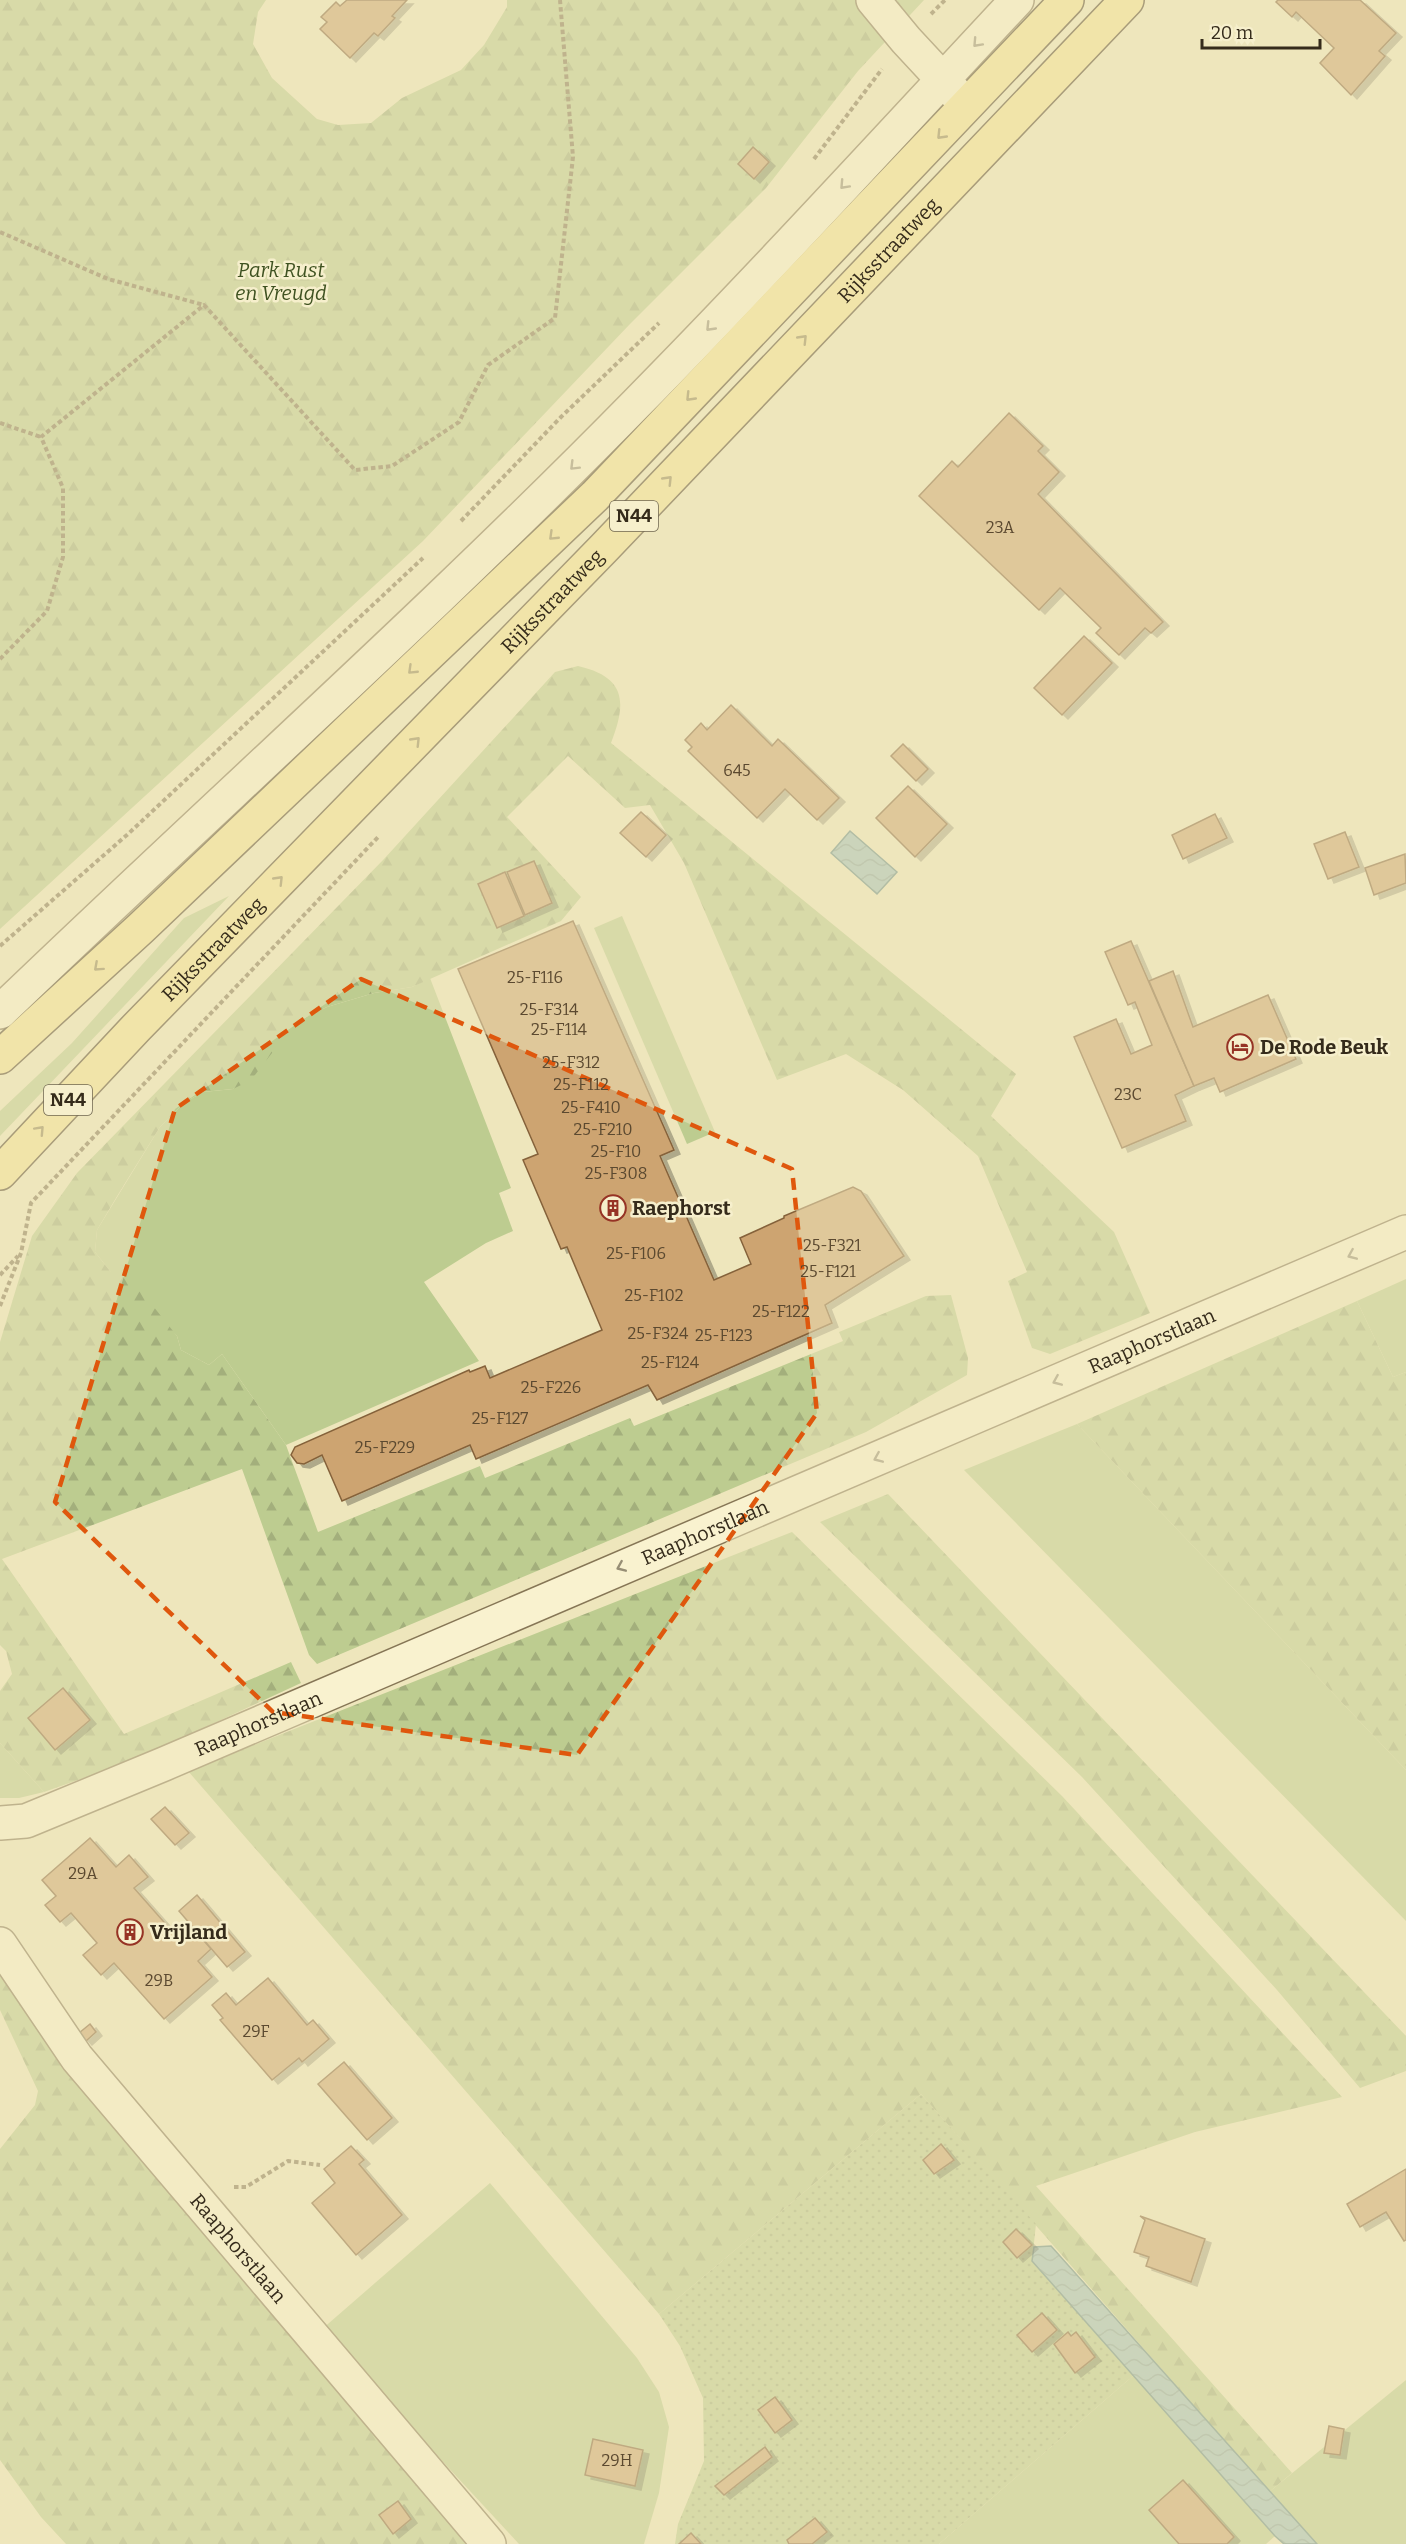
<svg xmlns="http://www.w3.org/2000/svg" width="1406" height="2544" viewBox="0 0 1406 2544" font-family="Bitter,serif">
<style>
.green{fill:#bdcc90}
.forest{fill:url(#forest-firs)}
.garden{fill:url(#garden-dots)}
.water{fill:url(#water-waves);stroke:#688c88;stroke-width:1.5}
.building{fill:#cda471;stroke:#85623b;stroke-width:1.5;filter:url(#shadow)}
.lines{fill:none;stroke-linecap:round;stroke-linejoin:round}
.minor-casing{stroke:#867656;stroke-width:36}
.major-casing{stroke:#53432a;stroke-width:36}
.path{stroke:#867656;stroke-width:4;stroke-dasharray:4.5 3;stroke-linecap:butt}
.minor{stroke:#f9f2cf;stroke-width:33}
.major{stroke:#f4e292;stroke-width:33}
.oneway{stroke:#978e75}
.oneway2{stroke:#948656}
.marked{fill:none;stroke:#df570d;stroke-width:4.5;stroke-dasharray:12 8;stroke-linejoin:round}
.labels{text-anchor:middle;stroke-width:5;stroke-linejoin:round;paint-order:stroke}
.number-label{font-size:16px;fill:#5b4930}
.shield{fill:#f6efcc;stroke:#6f6650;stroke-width:1.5}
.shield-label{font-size:18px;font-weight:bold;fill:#352b1b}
.street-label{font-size:20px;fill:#352b1b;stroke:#f6efcc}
.park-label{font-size:20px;font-style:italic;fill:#3f5221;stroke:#f6efcc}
.poi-label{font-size:20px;font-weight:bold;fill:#352b1b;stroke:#f6efcc;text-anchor:start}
</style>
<defs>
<pattern id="forest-firs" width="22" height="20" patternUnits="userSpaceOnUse" patternTransform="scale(1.5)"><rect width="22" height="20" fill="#bdcc90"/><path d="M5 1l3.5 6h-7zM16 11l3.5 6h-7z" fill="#a3af7c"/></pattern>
<pattern id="garden-dots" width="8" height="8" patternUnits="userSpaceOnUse" patternTransform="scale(1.5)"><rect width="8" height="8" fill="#bdcc90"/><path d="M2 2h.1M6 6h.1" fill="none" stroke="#a3af7c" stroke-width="1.8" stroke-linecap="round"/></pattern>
<pattern id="water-waves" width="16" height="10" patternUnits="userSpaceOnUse" patternTransform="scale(1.5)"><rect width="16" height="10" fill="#a0bfba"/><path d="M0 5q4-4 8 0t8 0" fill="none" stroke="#8aa49f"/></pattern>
<filter id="shadow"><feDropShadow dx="6" dy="4" stdDeviation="0" flood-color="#0004"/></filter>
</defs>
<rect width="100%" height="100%" fill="#eee6bc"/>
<g class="green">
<path d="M229 896 0 1136V1111L72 1043 184 918Z"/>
<path d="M622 916 715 1132 687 1144 594 928Z"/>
<path d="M430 978 511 1188 499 1193 513 1231 486 1243 424 1282 479 1361 286 1445 222 1354 209 1365 181 1350 177 1336 110 1271 95 1252 97 1230 160 1127 184 1103 203 1092 233 1089 296 1022 327 1007 374 993 412 987Z"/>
<path d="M1406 1279V1372L1393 1377 1357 1301Z"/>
<path d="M1077 1424 1406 1770V1921L964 1470Z"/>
<path d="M0 1743 44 1792 19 1798H0Z"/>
<path d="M490 2183 637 2358 659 2392 669 2427 659 2493 644 2544H519L321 2330Z"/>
<path d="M1134 2375 1275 2536 1266 2544H939Z"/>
<path d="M1406 2380V2544H1317L1269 2492Z"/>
</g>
<g class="forest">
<path d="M0 0H266L258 12 253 44 272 78 317 119 338 125 371 123 402 98 461 70 484 45 507 7V0H924L858 71 766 188 630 324 423 541 0 929Z"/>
<path d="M578 666C626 677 627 702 611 743L1016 1074 991 1116 1114 1232 1150 1313 1050 1354 1032 1348 1008 1281 1027 1272 978 1156 903 1090 846 1054 777 1080 684 863 650 805 625 808 568 756 507 817 581 897 561 921 412 987 374 993 327 1007 296 1022 251 1080 233 1089 203 1092 184 1103 160 1127 119 1193 97 1230 95 1252 110 1271 129 1276 177 1336 181 1350 209 1365 222 1354 286 1445 318 1532 480 1466 485 1478 630 1418 634 1426 843 1341 839 1332 926 1296 951 1295 968 1358 967 1375 866 1432 317 1664 309 1655 242 1469 2 1559 124 1734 291 1662 301 1683 132 1761 44 1792 0 1743V1691L12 1674 6 1651 0 1645V1342L32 1236 77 1173 384 859 555 672Z"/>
<path d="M1357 1301 1393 1377 1406 1372V1770L1077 1424Z"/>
<path d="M888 1494 1406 2036V2071L1360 2088 1277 1990 1082 1777 820 1522Z"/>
<path d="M792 1532 1062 1796 1342 2097 1195 2132 1036 2186 1292 2473 1269 2492 921 2094 659 2314 188 1771Z"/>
<path d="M6 1969 482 2544H66L41 2517 0 2460V2149L35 2105 38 2091 0 2010V1974Z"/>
</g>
<path class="garden" d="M921 2094 1036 2224 1032 2261 1134 2375 939 2544H675L678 2524 704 2461 703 2398 680 2346 659 2314Z"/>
<g class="water">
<path d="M850 831 897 872 877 894 831 853Z"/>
<path d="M1051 2246 1317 2544H1284L1275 2536 1032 2261 1034 2247Z"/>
</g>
<g class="building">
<path d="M347 0H407L392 16 395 18 378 36 374 33 350 58 320 29 327 22 321 17 336 2 340 6Z"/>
<path d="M1278 0H1360L1396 33 1379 51 1385 56 1351 95 1320 63 1334 48 1296 12 1292 17 1276 2Z"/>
<path d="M753 147 769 162 754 179 738 164Z"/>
<path d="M1009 413 1043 446 1038 451 1059 472 1038 494 1163 622 1151 633 1145 628 1119 655 1096 633 1101 628 1060 588 1039 610 919 496 952 461 958 467Z"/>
<path d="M1084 636 1112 663 1062 715 1034 688Z"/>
<path d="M731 705 772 746 778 739 839 798 817 820 785 789 757 818 688 751 692 747 685 740 701 723 707 730Z"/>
<path d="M903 744 928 769 916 781 891 756Z"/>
<path d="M908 786 947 824 915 857 876 818Z"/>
<path d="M641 812 666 835 646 857 620 833Z"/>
<path d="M1215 814 1227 838 1183 859 1172 835Z"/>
<path d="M1345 832 1359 867 1328 879 1314 844Z"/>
<path d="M1405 854 1406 883 1374 895 1365 868Z"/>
<path d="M534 861 552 903 525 915 507 872Z"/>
<path d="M505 872 524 916 497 928 478 884Z"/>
<path d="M573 921 674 1150 660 1156 714 1280 751 1264 740 1238 784 1218V1216L853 1187 861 1191 904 1256 825 1305 832 1323 657 1400 648 1385 476 1459 470 1445 342 1501 322 1455 304 1464 297 1463 291 1455 295 1447 469 1370 470 1372 485 1366 490 1378 602 1330 567 1247 561 1249 523 1160 538 1154 458 969Z"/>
<path d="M1131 941 1194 1086 1175 1095 1186 1121 1122 1148 1074 1037 1116 1019 1131 1054 1152 1045 1135 1002 1128 1005 1105 952Z"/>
<path d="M1173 971 1193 1027 1268 995 1296 1059 1220 1092 1214 1078 1194 1086 1149 981Z"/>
<path d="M63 1688 90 1720 55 1750 28 1718Z"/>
<path d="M165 1807 189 1833 175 1845 151 1819Z"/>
<path d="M90 1838 116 1867 129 1855 148 1877 134 1888 178 1938 192 1927 211 1949 198 1961 212 1977 164 2019 114 1963 101 1975 83 1955 97 1943 71 1913 60 1922 45 1905 56 1896 42 1880Z"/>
<path d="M197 1895 245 1952 227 1967 179 1911Z"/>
<path d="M268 1978 307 2025 313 2020 329 2039 302 2062 299 2058 272 2080 220 2020 223 2018 212 2005 226 1993 236 2005Z"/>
<path d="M90 2024 96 2032 86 2041 79 2033Z"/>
<path d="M344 2062 392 2118 367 2140 318 2084Z"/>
<path d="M941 2144 954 2160 934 2174 923 2160Z"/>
<path d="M351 2146 364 2160 359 2164 402 2215 356 2255 312 2203 335 2183 324 2169Z"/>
<path d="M1406 2169V2240L1404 2241 1386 2212 1360 2227 1347 2204Z"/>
<path d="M1140 2216 1205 2239 1191 2282 1146 2266 1149 2257 1134 2252 1145 2220Z"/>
<path d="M1016 2229 1032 2245 1017 2258 1003 2242Z"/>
<path d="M1042 2313 1057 2330 1032 2352 1017 2335Z"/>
<path d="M1068 2332 1071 2336 1076 2332 1095 2357 1075 2373 1054 2344Z"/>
<path d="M775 2397 792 2420 775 2433 758 2410Z"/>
<path d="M1329 2426 1344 2429 1340 2455 1324 2453Z"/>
<path d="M593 2439 643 2450 635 2486 585 2475Z"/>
<path d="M765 2447 772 2457 724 2495 715 2486Z"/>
<path d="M1183 2480 1234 2537 1227 2544H1179L1149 2510Z"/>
<path d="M398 2501 411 2519 393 2534 379 2515Z"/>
<path d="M815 2518 827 2532 812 2544H789L787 2540Z"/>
<path d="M691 2533 701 2544H679Z"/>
</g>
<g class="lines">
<g class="minor-casing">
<g id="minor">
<path d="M873 0 906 40 958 96"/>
<path d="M0 1012C211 809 431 613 636 404 766 272 891 135 1017 0"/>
<path id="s1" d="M0 1823 26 1821 164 1764 1406 1232"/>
<path id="s2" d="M0 1944 77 2058 489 2544"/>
</g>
</g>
<g class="major-casing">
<g id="major">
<path d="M0 1057 141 928 595 496 1067 0"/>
<path id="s3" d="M0 1173 136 1028 604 548 1127 0"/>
</g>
</g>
<g class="path">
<path d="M931 14 945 0"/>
<path d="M814 159 882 69"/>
<path d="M0 232 108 279 204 305"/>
<path d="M0 423 41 437"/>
<path d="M461 521 561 417 659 323"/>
<path d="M0 659 47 611 63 557V488L41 437 204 305 355 470 392 466 459 422 488 365 555 318 573 157 560 0"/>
<path d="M0 946 128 834 423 558"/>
<path d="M0 1275 18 1256"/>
<path d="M0 1306 21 1253 31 1203 379 836"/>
<path d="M234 2187H246L288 2161 320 2165"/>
</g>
<use href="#minor" class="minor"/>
<use href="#major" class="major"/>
</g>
<defs><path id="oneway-chevron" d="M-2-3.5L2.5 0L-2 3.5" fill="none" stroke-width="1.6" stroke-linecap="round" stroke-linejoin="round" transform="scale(1.5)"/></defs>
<g class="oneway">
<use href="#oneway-chevron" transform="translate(977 43) rotate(133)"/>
<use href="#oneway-chevron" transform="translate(844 185) rotate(133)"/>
<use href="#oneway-chevron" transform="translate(710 327) rotate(134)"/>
<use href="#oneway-chevron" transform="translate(574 466) rotate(135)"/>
<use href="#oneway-chevron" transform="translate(1352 1255) rotate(157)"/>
<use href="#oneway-chevron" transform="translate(1057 1381) rotate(157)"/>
<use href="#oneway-chevron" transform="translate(878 1458) rotate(157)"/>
<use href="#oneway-chevron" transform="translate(621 1567) rotate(157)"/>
</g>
<g class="oneway2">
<use href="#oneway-chevron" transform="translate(941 135) rotate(134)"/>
<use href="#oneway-chevron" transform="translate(803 339) rotate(-46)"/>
<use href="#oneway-chevron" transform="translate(690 397) rotate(134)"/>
<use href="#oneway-chevron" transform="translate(668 480) rotate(-46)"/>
<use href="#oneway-chevron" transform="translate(553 536) rotate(136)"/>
<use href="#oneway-chevron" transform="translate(412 670) rotate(136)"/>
<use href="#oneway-chevron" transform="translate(416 741) rotate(-46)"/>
<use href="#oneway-chevron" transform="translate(279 880) rotate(-46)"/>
<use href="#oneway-chevron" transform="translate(98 967) rotate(138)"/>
<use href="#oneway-chevron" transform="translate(40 1130) rotate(-47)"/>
</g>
<path d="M0 0H1406V2544H0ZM361 979 792 1169 817 1413 577 1755 273 1712 55 1502 175 1109Z" fill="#eee6bc" fill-opacity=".55" fill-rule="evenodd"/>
<path class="marked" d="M361 979 792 1169 817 1413 577 1755 273 1712 55 1502 175 1109Z"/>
<defs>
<g id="hotel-ring" transform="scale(1.35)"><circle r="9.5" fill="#f6efcc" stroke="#963325" stroke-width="1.5"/><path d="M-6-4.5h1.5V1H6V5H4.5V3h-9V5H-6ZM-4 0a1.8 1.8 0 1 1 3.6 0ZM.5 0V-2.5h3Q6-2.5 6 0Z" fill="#963325"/></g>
<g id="building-ring" transform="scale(1.35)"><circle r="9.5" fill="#f6efcc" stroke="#963325" stroke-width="1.5"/><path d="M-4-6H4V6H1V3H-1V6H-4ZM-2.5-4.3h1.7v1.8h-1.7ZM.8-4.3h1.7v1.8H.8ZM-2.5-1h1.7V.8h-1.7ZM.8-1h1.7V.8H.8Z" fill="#963325"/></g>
</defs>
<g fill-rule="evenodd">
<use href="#hotel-ring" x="1240" y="1047"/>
<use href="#building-ring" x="613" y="1208"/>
<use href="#building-ring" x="130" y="1932"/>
</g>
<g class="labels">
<g class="number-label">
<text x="1000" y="533">23A</text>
<text x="737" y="776">645</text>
<text x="535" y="983">25-F116</text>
<text x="549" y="1015">25-F314</text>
<text x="559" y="1035">25-F114</text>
<text x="571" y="1068">25-F312</text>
<text x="581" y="1090">25-F112</text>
<text x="1128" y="1100">23C</text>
<text x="591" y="1113">25-F410</text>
<text x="603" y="1135">25-F210</text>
<text x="616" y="1157">25-F10</text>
<text x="616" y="1179">25-F308</text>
<text x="832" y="1251">25-F321</text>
<text x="636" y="1259">25-F106</text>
<text x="828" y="1277">25-F121</text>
<text x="654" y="1301">25-F102</text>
<text x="781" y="1317">25-F122</text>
<text x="658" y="1339">25-F324</text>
<text x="724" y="1341">25-F123</text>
<text x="670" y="1368">25-F124</text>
<text x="551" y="1393">25-F226</text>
<text x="500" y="1424">25-F127</text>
<text x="385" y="1453">25-F229</text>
<text x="83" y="1879">29A</text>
<text x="159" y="1986">29B</text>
<text x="256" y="2037">29F</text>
<text x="617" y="2466">29H</text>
</g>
<g class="shield">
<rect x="610" y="501" width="48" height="30" rx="4.5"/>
<rect x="44" y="1085" width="48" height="30" rx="4.5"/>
</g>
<g class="shield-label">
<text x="634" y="522">N44</text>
<text x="68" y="1106">N44</text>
</g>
<g class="street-label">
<text dy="7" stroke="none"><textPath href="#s3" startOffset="1281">Rijksstraatweg</textPath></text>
<text dy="7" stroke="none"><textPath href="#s3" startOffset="795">Rijksstraatweg</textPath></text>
<text dy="7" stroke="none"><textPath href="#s3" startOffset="309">Rijksstraatweg</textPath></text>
<text dy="7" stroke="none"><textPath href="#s1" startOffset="1250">Raaphorstlaan</textPath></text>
<text dy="7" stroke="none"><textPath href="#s1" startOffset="764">Raaphorstlaan</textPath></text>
<text dy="7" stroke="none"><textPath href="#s1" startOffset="278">Raaphorstlaan</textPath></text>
<text dy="7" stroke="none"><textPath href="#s2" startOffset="387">Raaphorstlaan</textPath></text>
</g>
<g class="park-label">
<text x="281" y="277">Park Rust<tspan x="281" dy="23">en Vreugd</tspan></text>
</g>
<g class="poi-label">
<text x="1260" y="1054">De Rode Beuk</text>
<text x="632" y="1215">Raephorst</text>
<text x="150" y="1939">Vrijland</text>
</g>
</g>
<path d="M1202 39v9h118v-9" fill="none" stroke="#352b1b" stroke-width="3"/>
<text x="1211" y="39" font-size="18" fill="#352b1b" stroke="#f6efcc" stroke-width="4.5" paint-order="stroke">20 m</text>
</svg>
